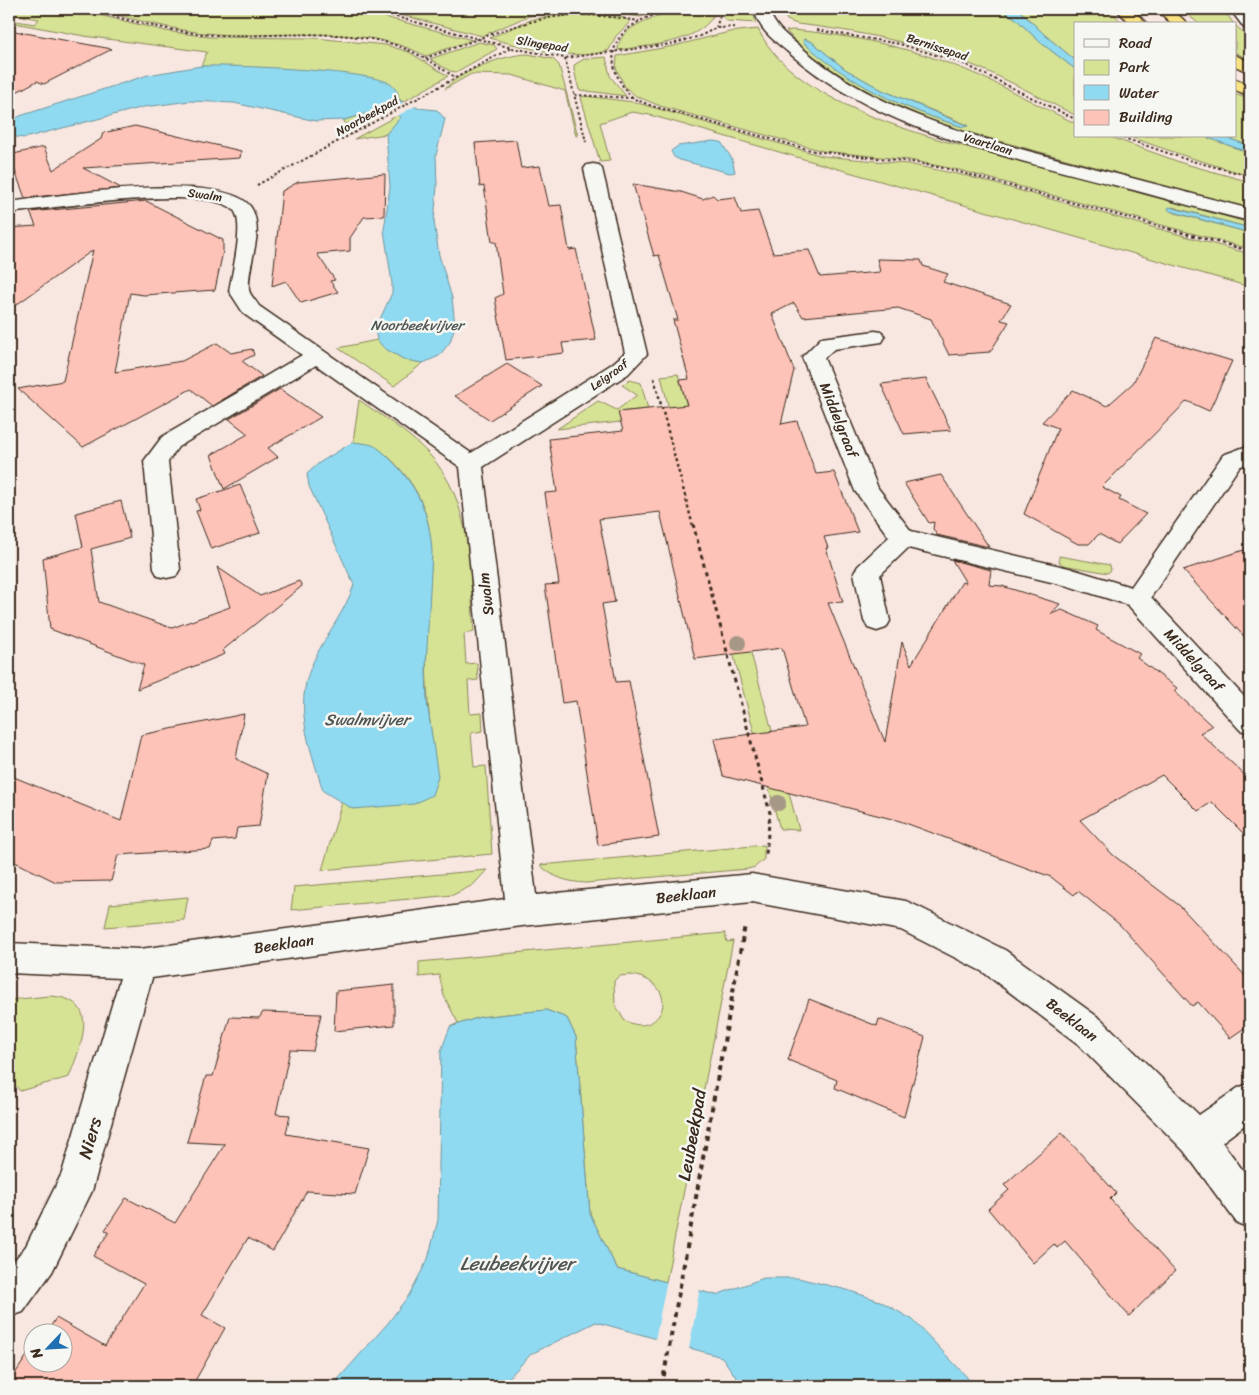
<svg xmlns="http://www.w3.org/2000/svg" width="1259" height="1395" viewBox="0 0 1259 1395" font-family="Sriracha,sans-serif">
<style>
.green{fill:#d6e294;stroke:#888659;fill-rule:evenodd}
.water{fill:#90daf1;stroke:#6e949d}
.pier{fill:#f8e7e1}
.building{fill:#fec3b8;stroke:#3b2a1e}
.lines{fill:none;stroke-linecap:round;stroke-linejoin:round}
.minor-casing{stroke:#3b2a1e;stroke-width:3}
.highway-casing{stroke:#3b2a1e;stroke-width:3}
.path-far3{stroke:#3b2a1e;stroke-width:2;stroke-dasharray:2.5 2.5;stroke-linecap:butt}
.path-far2{stroke:#3b2a1e;stroke-width:2.5;stroke-dasharray:3 3;stroke-linecap:butt}
.path-far1{stroke:#3b2a1e;stroke-width:3;stroke-dasharray:4 4;stroke-linecap:butt}
.path{stroke:#3b2a1e;stroke-width:4;stroke-dasharray:5 5;stroke-linecap:butt}
.minor{fill:#f6f6f2;fill-rule:evenodd}
.highway{fill:#f8e281;fill-rule:evenodd}
.tree{fill:#a69886}
.labels{text-anchor:middle;stroke-width:5;stroke-linejoin:round;paint-order:stroke}
.far-street-label{font-size:12px;fill:#3b2a1e;stroke:#f6f6f2}
.far-water-label{font-size:14px;font-style:italic;fill:#505653;stroke:#f6f6f2}
.street-label{font-size:15px;fill:#3b2a1e;stroke:#f6f6f2}
.water-label{font-size:16px;font-style:italic;fill:#505653;stroke:#f6f6f2}
.near-street-label{font-size:18px;fill:#3b2a1e;stroke:#f6f6f2}
.near-water-label{font-size:19px;font-style:italic;fill:#505653;stroke:#f6f6f2}
</style>
<rect width="100%" height="100%" fill="#f8e7e1"/>
<filter id="ink" filterUnits="userSpaceOnUse"><feTurbulence type="fractalNoise" baseFrequency=".02" numOctaves="2"/><feDisplacementMap in="SourceGraphic" scale="10" xChannelSelector="R" yChannelSelector="G"/><feConvolveMatrix kernelMatrix="1 2 1 2 8 2 1 2 1" color-interpolation-filters="sRGB"/></filter>
<g filter="url(#ink)">
<g class="green">
<path d="M9 9H74L166 31 209 37 315 38 386 45 409 52 448 76 403 102 373 78 280 69 201 66 207 52 84 36 9 22V20L35 24 39 19 9 14Z"/>
<path d="M91 9H354L472 40 426 56C364 23 282 39 215 34 173 31 132 18 91 9Z"/>
<path d="M378 9H669L640 17 595 10 555 11 526 17 482 36Z"/>
<path d="M680 9H717C703 44 650 45 618 50 617 25 662 15 680 9Z"/>
<path d="M726 9H752L756 23 727 21 722 16Z"/>
<path d="M781 9H1000L1015 18 1040 42 1075 69V115C1042 99 1009 80 975 66 918 43 858 31 797 24L787 20Z"/>
<path d="M1018 9H1108L1124 24H1075V60L1046 36Z"/>
<path d="M1181 9H1223L1234 24H1199Z"/>
<path d="M578 12C590 13 622 13 630 22L616 36 609 50C580 63 519 46 489 38L533 19Z"/>
<path d="M1235 25 1250 39V61L1235 52Z"/>
<path d="M758 29C800 116 967 146 1052 169 1118 187 1184 205 1250 223V228L1172 207V212L1250 233V249L959 170 909 160 823 151 660 106 636 96 625 87 616 68 617 56 674 46 729 32Z"/>
<path d="M792 30C851 35 910 47 966 70 1003 85 1038 106 1075 123V136H1108L1182 163 1250 182V209L944 126 887 103 841 78 806 52 786 31ZM804 39 812 42 845 69 882 90 968 125 963 127C903 109 850 83 803 42Z"/>
<path d="M479 42 494 45 497 49 456 72 450 71 430 59Z"/>
<path d="M528 54 553 59 559 65 578 136H576L565 91 512 75 471 74 445 89C458 72 506 54 528 54Z"/>
<path d="M606 57 610 76 626 96 579 90 574 70V65L584 59Z"/>
<path d="M1235 94 1250 100V146L1222 136H1235Z"/>
<path d="M584 96 634 102 823 156 908 164 967 176 1250 254V287L650 115 632 112 600 123 610 161 600 162 581 98Z"/>
<path d="M382 108 387 111 374 118 345 124 344 120Z"/>
<path d="M398 115 402 117 386 134 354 139Z"/>
<path d="M1127 136H1203L1250 153V176L1188 157Z"/>
<path d="M377 340C390 354 404 360 423 363L394 386 338 348Z"/>
<path d="M678 374 687 406 669 409 661 376Z"/>
<path d="M630 380 641 383 648 409 618 412 621 422 557 429 598 401 617 410 637 395 622 385Z"/>
<path d="M359 400C382 416 408 432 428 453 474 502 469 570 474 632L464 634 466 664 477 663 478 680 468 681 470 714 482 713 483 731 471 733 474 767 486 766 492 854 322 870 342 802 353 809 432 739C427 705 426 671 426 636 428 574 446 521 400 469 384 451 377 446 353 442Z"/>
<path d="M1059 556 1110 565 1111 570 1108 573 1063 565 1059 562Z"/>
<path d="M745 631 799 830 780 829 778 822 729 638Z"/>
<path d="M764 845V859L755 867 748 869 586 883C568 882 553 878 540 865Z"/>
<path d="M487 870 473 885 453 895 291 910 294 887Z"/>
<path d="M188 897 184 920 105 927 110 904Z"/>
<path d="M725 933 727 942 733 941 666 1282 617 1269 590 1214 576 1037 567 1018 546 1010 480 1017 450 1027 458 1023 444 996 439 975 419 977V962ZM631 975C685 983 662 1042 624 1020L615 1004 614 981 619 976Z"/>
<path d="M49 996C103 998 81 1045 69 1077L20 1091 9 1078V1000Z"/>
</g>
<g class="water">
<path d="M1000 9H1018L1046 36 1075 60V69L1040 42 1015 18Z"/>
<path d="M804 39 812 42 845 69 882 90 968 126 963 127C904 109 849 84 803 42Z"/>
<path d="M201 66C231 65 370 70 391 84 393 86 396 90 398 93V100L418 108 437 110 445 119 436 155 437 186 434 222 439 255 452 298 455 326 450 342 439 356 423 363 405 360 384 348 377 340 375 330 392 293V283L384 230 390 187 386 134 401 117 382 109 344 120 316 121 234 103 190 101 144 107 24 138 9 136V123L20 116 148 75Z"/>
<path d="M1203 136H1222L1250 146V153Z"/>
<path d="M713 141 721 142 732 159 735 172 730 173 680 160 674 157 671 151 678 146Z"/>
<path d="M1169 207 1250 228V233L1170 211 1168 209Z"/>
<path d="M353 442C359 443 366 443 372 445 378 447 385 454 390 459 417 485 430 514 432 552L426 667 427 702 438 777 432 795 414 804 353 809 323 791C309 743 291 704 316 656 328 632 345 611 354 585L309 486 307 474 319 463Z"/>
<path d="M546 1010 567 1018 576 1037 590 1214 617 1269 716 1295 764 1278H798L847 1290 880 1301 913 1320 966 1376 973 1386H742L722 1357 596 1322 531 1354 501 1386H332L388 1323 409 1295 428 1259 438 1220 441 1051 450 1027 480 1017Z"/>
</g>
<g class="pier">
<path d="M406 101 417 105 395 117 384 112Z"/>
<path d="M667 1280 700 1288 689 1349 655 1340Z"/>
</g>
<g class="building">
<path d="M9 30 112 49 44 84 37 81 9 96Z"/>
<path d="M135 126 241 151 240 158 83 168 121 188 25 198 9 155 44 147 53 170 101 139 103 133Z"/>
<path d="M516 140 521 168 540 166 549 206 561 205 569 250 576 249 596 340 562 343 564 353 506 360 495 298 503 294 496 242H492L484 186 480 187 475 143Z"/>
<path d="M385 174 384 216 364 217 350 238V251L317 254 335 280 330 281 338 292 301 303 286 281 272 286 282 191 298 182Z"/>
<path d="M633 184 681 192 703 199 713 195 717 199 735 197 741 213 758 211 773 253 809 250 820 277 880 272 877 259 921 260 923 266 948 274 943 282 1011 304 1001 320 1009 322 990 352 949 355 931 319 898 308 803 317 794 303 772 314 794 370 781 424 797 421 816 474 834 472 858 532 824 537 828 548H826L843 602 828 603 885 742 902 642 911 665 962 582 966 583 952 560 991 570 989 585 1002 586 1060 604 1051 614 1062 610 1098 626 1096 630 1140 654 1137 658 1177 688 1174 691 1212 726 1200 733 1250 780V840L1212 802 1198 811 1162 775 1080 820 1113 855 1180 906 1250 981V1024L1230 1038 1198 1002 1192 1006 1119 924 1078 891 1074 895 1051 877 900 821 723 776 714 739 805 727 782 648 695 659 660 512 599 519 615 602 602 604 616 682 629 681 659 837 598 845 576 701 562 703 545 585 559 584 545 493 557 492 549 439 623 431 618 412 687 405 680 380 689 379 673 320H678L659 255 654 256Z"/>
<path d="M146 201 223 240V251L215 290 144 295 130 293 115 372 182 361 217 343 231 353 252 349 254 355 242 361 262 376 212 406 191 389 83 447 18 389 63 381 93 250 9 310V228L36 226 30 212Z"/>
<path d="M1156 338 1232 361 1209 411 1187 401 1102 487 1121 497 1119 500 1146 514 1117 544 1099 534 1089 544H1078L1024 514 1058 428 1042 422 1073 390 1107 406 1133 383Z"/>
<path d="M507 364 542 386 490 420 455 396Z"/>
<path d="M926 379 951 430 904 434 881 384Z"/>
<path d="M280 389 321 417 268 448 278 457 224 489 211 455 248 434 229 419Z"/>
<path d="M941 475 989 547 937 535 933 529 934 522 929 523 904 483Z"/>
<path d="M240 485 260 533 211 549 196 511 200 510 196 499Z"/>
<path d="M121 501 130 538 91 549 99 602 172 628 230 607 217 567 260 596 299 581 302 586 223 650 225 654 137 689 144 665 50 629 43 558 83 547 76 513Z"/>
<path d="M1250 548V643L1183 570Z"/>
<path d="M244 714 236 759 268 774 259 826 237 828 235 839 213 841 210 849 118 855 111 881 56 882 9 859V775L121 821 141 735Z"/>
<path d="M394 985V1025L334 1031 336 991Z"/>
<path d="M809 999 877 1026 879 1019 925 1037 904 1117 835 1088 837 1080 788 1060Z"/>
<path d="M263 1012 321 1014 313 1051 290 1050 276 1114 290 1115 286 1134 369 1148 355 1194 307 1191 273 1251 248 1238 202 1315 225 1328 192 1386H9V1383L32 1348V1362H62V1332H47L56 1318 105 1346 144 1284 93 1256 109 1232 105 1230 126 1198 175 1223 225 1144 187 1142 206 1076H213L230 1017 259 1018Z"/>
<path d="M1062 1133 1116 1193 1110 1199 1175 1271 1129 1316 1065 1241 1057 1248 1054 1244 1033 1263 988 1209 1009 1190 1004 1185Z"/>
</g>
<g class="lines">
<g class="minor-casing">
<g id="minor">
<path d="M754 9H768C776 29 785 34 802 48 878 114 983 139 1078 164 1136 179 1193 194 1250 209V221C1206 211 1162 197 1118 186 1005 156 878 131 788 52 771 38 760 31 754 9Z"/>
<path d="M1230 9H1244L1250 16V30L1245 29Z"/>
<path d="M593 164 599 165 602 169 647 354 628 374 483 467 536 895 752 874 906 901 917 906 1005 950 1102 1020 1199 1115 1238 1088 1250 1083V1121L1222 1142 1250 1180V1228L1237 1223 1184 1151 1078 1044 983 972 901 930 752 902 522 926 152 978 92 1191 52 1272 23 1312 9 1317V1267L26 1246 62 1173 120 978 9 973V943L140 949 505 899 460 467 316 365 178 447 168 462 180 569 176 576 167 578 158 576 154 569 144 461 162 437 302 355 244 314 229 291C232 273 244 227 235 212 217 182 45 209 9 213V202C51 197 235 167 253 211 264 237 247 263 249 290 250 295 256 301 259 306L471 453 612 364 625 353 584 169 587 165Z"/>
<path d="M875 331 882 332 885 337 882 342 834 349 824 358 878 488 911 531 1069 568 1131 587 1223 455 1250 445V462L1239 467 1151 597 1250 703V733L1240 730 1128 605 1068 586 908 548 880 575 890 621 886 628 877 631 868 628 864 621 854 573 858 566 889 537 855 491 802 357 821 338Z"/>
</g>
</g>
<g class="highway-casing">
<g id="highway">
<path d="M1116 9H1132L1147 24H1131Z"/>
<path d="M1156 9H1172L1188 24H1172Z"/>
<path d="M1235 55 1250 62V73L1235 66Z"/>
<path d="M1235 79 1250 85V96L1235 90Z"/>
</g>
</g>
<g class="path-far3">
<path d="M83 9C122 18 162 30 202 34 266 40 336 25 398 46 419 53 437 66 455 77"/>
<path d="M367 9 512 48 565 58 672 44 700 36 716 28 736 27"/>
<path d="M716 28 722 9"/>
<path d="M817 30 900 44 962 63 1075 119"/>
<path d="M425 58C475 42 528 15 581 15 601 15 620 18 639 21"/>
<path d="M565 58 586 142"/>
<path d="M575 95 632 98 652 106 814 151 912 162 948 169 1173 230"/>
<path d="M633 98C610 76 603 42 635 24 647 16 661 13 675 9"/>
<path d="M1118 136 1188 160 1250 176"/>
<path d="M257 185 511 48"/>
</g>
<g class="path-far2">
<path d="M1169 229 1250 251"/>
<path d="M654 378 693 526"/>
</g>
<path class="path-far1" d="M693 524 770 813 766 854"/>
<path class="path" d="M662 1386 745 925"/>
<use href="#minor" class="minor"/>
<use href="#highway" class="highway"/>
</g>
<g class="tree">
<circle cx="738" cy="643" r="8"/>
<circle cx="778" cy="803" r="8"/>
</g>
</g>
<g class="labels">
<g class="far-street-label">
<text transform="translate(542 44) rotate(9)" y="4">Slingepad</text>
<text transform="translate(937 47) rotate(18)" y="4">Bernissepad</text>
<text transform="translate(367 116) rotate(-29)" y="4">Noorbeekpad</text>
<text transform="translate(988 144) rotate(17)" y="4">Vaartlaan</text>
<text transform="translate(205 195) rotate(8)" y="4">Swalm</text>
<text transform="translate(609 375) rotate(-36)" y="4">Leigraaf</text>
</g>
<g class="far-water-label">
<text x="417" y="330">Noorbeekvijver</text>
</g>
<g class="street-label">
<text transform="translate(839 420) rotate(68)" y="5">Middelgraaf</text>
<text transform="translate(486 594) rotate(-97)" y="5">Swalm</text>
<text transform="translate(1194 660) rotate(47)" y="5">Middelgraaf</text>
<text transform="translate(686 895) rotate(-6)" y="5">Beeklaan</text>
<text transform="translate(284 944) rotate(-8)" y="5">Beeklaan</text>
<text transform="translate(1072 1020) rotate(38)" y="5">Beeklaan</text>
</g>
<g class="water-label">
<text x="367" y="725">Swalmvijver</text>
</g>
<g class="near-street-label">
<text transform="translate(692 1135) rotate(-80)" y="6">Leubeekpad</text>
<text transform="translate(90 1138) rotate(-74)" y="6">Niers</text>
</g>
<g class="near-water-label">
<text x="517" y="1270">Leubeekvijver</text>
</g>
</g>
<rect width="1259" height="1395" fill="none" stroke="#f6f6f2" stroke-width="30"/>
<rect x="15" y="15" width="1229" height="1365" fill="none" stroke="#3b2a1e" stroke-width="2" filter="url(#ink)"/>
<rect x="1074" y="22" width="162" height="115" fill="#f6f6f2" stroke="#aba49d"/>
<rect x="1084" y="39" width="25" height="8" fill="#f6f6f2" stroke="#aba49d"/>
<text x="1119" y="48" font-size="15" fill="#3b2a1e">Road</text>
<rect x="1084" y="60" width="25" height="15" fill="#d6e294" stroke="#aba49d"/>
<text x="1119" y="72" font-size="15" fill="#3b2a1e">Park</text>
<rect x="1084" y="85" width="25" height="15" fill="#90daf1" stroke="#aba49d"/>
<text x="1119" y="98" font-size="15" fill="#3b2a1e">Water</text>
<rect x="1084" y="110" width="25" height="15" fill="#fec3b8" stroke="#aba49d"/>
<text x="1119" y="122" font-size="15" fill="#3b2a1e">Building</text>
<g transform="translate(48 1348) rotate(245)"><circle r="24" fill="#f6f6f2" stroke="#aba49d"/>
<path d="M0-4L9 19L0 12L-9 19Z" fill="#1f6fb2"/>
<text y="-8" font-size="14" font-weight="bold" text-anchor="middle" fill="#3b2a1e">N</text>
</g>
</svg>
